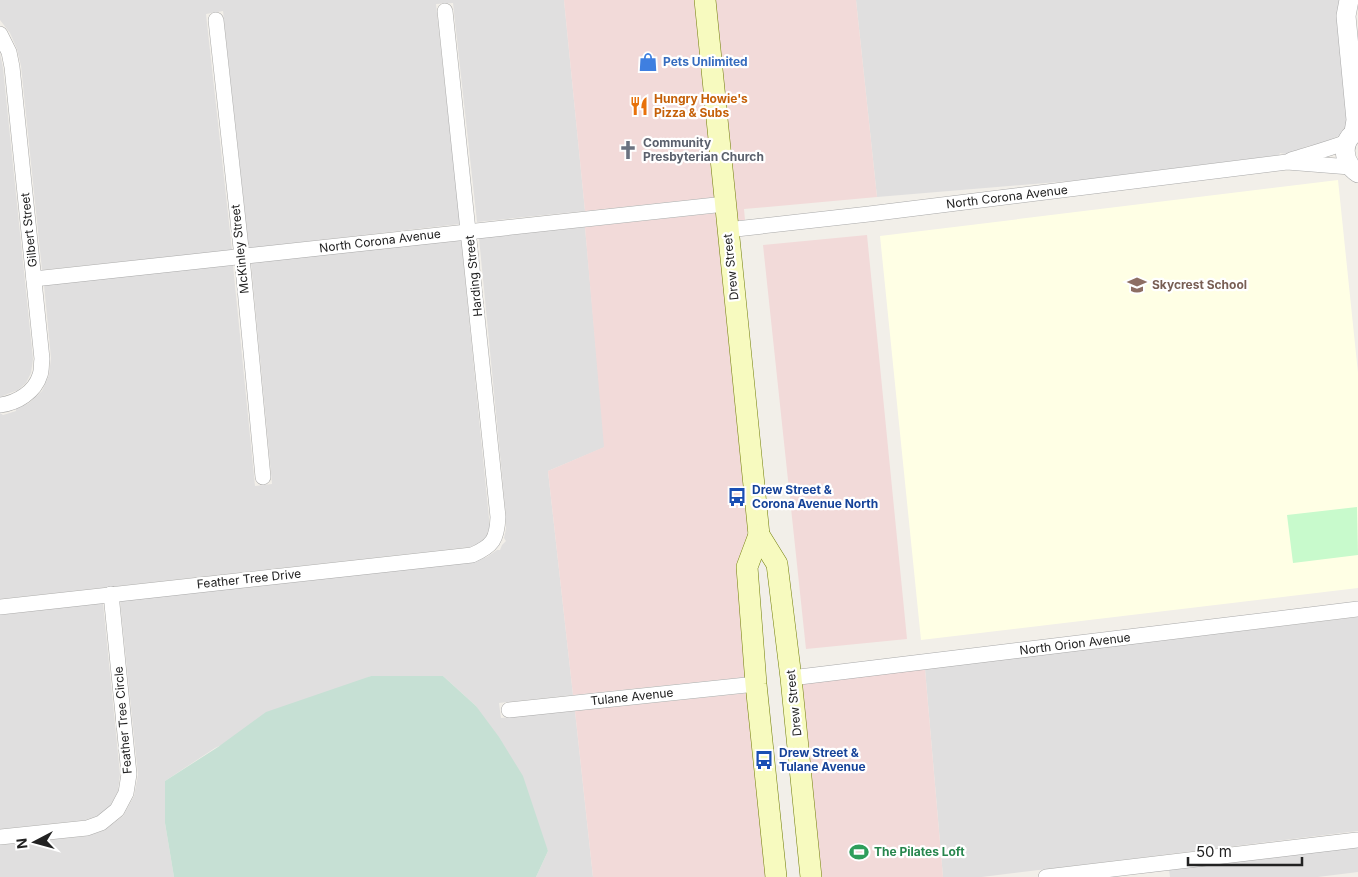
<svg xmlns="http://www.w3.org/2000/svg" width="1358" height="877" viewBox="0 0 1358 877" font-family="Inter,sans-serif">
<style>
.residential{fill:#e0dfdf}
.commercial{fill:#f2dad9}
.education{fill:#ffffe5}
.wetland{fill:#c6e0d4}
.park{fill:#c8facc}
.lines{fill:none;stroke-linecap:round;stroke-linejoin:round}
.minor-casing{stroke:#a9a9a9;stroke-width:16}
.tertiary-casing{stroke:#a9a9a9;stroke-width:20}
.secondary-casing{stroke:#707d05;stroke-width:22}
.minor{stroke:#fff;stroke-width:15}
.tertiary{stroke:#fff;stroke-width:19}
.secondary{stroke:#f7fabf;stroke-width:21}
.labels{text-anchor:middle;stroke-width:4.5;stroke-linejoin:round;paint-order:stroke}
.shop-label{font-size:12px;font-weight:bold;fill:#366cbe;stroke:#fff;text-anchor:start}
.food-label{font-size:12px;font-weight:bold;fill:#c56008;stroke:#fff;text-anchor:start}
.worship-label{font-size:12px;font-weight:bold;fill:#5b616d;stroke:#fff;text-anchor:start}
.street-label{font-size:12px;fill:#222;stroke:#fff}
.education-label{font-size:12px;font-weight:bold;fill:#785e54;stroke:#fff;text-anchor:start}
.transit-label{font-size:12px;font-weight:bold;fill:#164399;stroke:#fff;text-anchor:start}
.leisure-label{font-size:12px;font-weight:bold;fill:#27864d;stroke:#fff;text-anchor:start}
</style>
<rect width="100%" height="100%" fill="#f2efe9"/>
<g class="residential">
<path d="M0 0H564L585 211 477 222 453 3 436 4 460 224 249 248 223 11 206 14 232 250 42 270 21 66 17 49 10 33 0 20Z"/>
<path d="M856 0H1341L1347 120 1346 128 1343 129V131L1341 135 1319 144 1308 146 1286 154 1280 153 1279 155 1081 180 877 197Z"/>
<path d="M0 53 3 68 33 359 31 373 26 383 18 390 0 397Z"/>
<path d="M585 227 605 447 548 471 573 695 499 703 501 718 575 711 593 877H536L548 851 476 706 443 676H371L215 748 165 781V823L174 877H0V845L88 836 105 830 123 816 134 796 138 775 120 601 473 562 487 557 497 550H500L502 545 506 541 504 538 506 529V516L479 238Z"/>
<path d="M461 239 489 518V528L486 537 479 543 470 547 0 599V413L3 415 16 411V409L29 403 42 391 49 375 51 358 44 285 233 265 255 486 272 484 251 263Z"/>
<path d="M103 603 120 774 118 791 110 806 97 816 85 820 0 829V615Z"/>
<path d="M1358 617V831L982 877H943L925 669Z"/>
<path d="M1358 847V872L1318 877H1170L1169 869Z"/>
</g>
<g class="commercial">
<path d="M564 0H696L716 197 585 211Z"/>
<path d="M713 0H856L877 197 744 209 745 220 736 221Z"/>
<path d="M717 213 750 530 747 532 749 536 746 677 573 695 548 471 604 447 585 227Z"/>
<path d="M867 235 907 639 806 649 763 245Z"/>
<path d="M925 669 943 877H820L801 684Z"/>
<path d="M748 693 767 877H593L575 711Z"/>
</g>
<path class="education" d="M1338 180 1358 373V588L921 640 880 236Z"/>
<path class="wetland" d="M371 676H443L476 706 499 737 523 776 548 851 536 877H174L165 823V781L218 747 266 712Z"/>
<path class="park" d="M1357 507 1358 555 1293 563 1287 515Z"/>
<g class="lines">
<g class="minor-casing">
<g id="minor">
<path d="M216 20 242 257 263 477"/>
<path d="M0 34 9 52 12 67 42 359C41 364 42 370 40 375 35 392 17 403 0 405"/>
<path d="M1291 160C1310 154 1328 149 1347 142"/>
<path d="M727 230 869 214 1287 162 1350 167"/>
<path d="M34 279 725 204"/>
<path d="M0 607 472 555C493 546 497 539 498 517L445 11"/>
<path d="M791 678 1358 609"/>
<path d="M509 710 756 684"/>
<path d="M0 837 87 828 101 823 117 810 126 793 129 774 111 594"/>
<path d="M1046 877 1357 840"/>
</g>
</g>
<g class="tertiary-casing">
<g id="tertiary">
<path d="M1349 0 1346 16 1356 120 1354 132"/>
<path d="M1358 131C1340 139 1342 163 1358 173"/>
</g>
</g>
<g class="secondary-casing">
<g id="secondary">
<path d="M705 0 759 535 777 564 791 678 811 877"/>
<path d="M759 535 747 567 756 684 776 877"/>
</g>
</g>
<use href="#minor" class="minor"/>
<use href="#tertiary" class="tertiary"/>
<use href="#secondary" class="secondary"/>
</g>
<defs>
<g id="shop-bare" transform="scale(1.5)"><path d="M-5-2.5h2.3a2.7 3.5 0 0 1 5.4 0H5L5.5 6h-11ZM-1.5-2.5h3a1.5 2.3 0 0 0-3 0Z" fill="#3f7fe0" stroke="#fff" stroke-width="2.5" paint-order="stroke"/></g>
<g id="restaurant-bare" transform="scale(1.5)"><path d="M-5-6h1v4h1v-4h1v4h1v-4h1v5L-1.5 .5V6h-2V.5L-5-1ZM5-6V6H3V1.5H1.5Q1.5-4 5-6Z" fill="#e8710a" stroke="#fff" stroke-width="2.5" paint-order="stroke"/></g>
<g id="church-bare" transform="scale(1.5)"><path d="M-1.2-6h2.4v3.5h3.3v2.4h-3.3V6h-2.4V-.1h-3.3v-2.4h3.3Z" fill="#6b7280" stroke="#fff" stroke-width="2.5" paint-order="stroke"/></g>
<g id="school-bare" transform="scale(1.5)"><path d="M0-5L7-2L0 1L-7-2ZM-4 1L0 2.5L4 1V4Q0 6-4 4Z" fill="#8d6e63" stroke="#fff" stroke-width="2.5" paint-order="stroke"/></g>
<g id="bus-bare" transform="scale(1.5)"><path d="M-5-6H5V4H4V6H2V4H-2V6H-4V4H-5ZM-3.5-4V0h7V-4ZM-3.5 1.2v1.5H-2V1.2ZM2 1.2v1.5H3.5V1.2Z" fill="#1a4fb4" stroke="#fff" stroke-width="2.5" paint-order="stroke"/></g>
<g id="stadium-bare" transform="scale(1.5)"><path d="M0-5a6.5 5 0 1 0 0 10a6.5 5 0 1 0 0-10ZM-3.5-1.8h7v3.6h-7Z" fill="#2e9e5b" stroke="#fff" stroke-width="2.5" paint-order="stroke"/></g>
</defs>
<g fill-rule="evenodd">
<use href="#shop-bare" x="648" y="62"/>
<use href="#restaurant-bare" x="639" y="106"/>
<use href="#church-bare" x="628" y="150"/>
<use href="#school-bare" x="1137" y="285"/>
<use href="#bus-bare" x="737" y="497"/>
<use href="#bus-bare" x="764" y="760"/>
<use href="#stadium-bare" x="859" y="852"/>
</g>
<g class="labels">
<g class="shop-label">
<text x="663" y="66">Pets Unlimited</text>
</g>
<g class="food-label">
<text x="654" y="103">Hungry Howie's<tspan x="654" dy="14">Pizza &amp; Subs</tspan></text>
</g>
<g class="worship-label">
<text x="643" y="147">Community<tspan x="643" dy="14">Presbyterian Church</tspan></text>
</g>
<g class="street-label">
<text transform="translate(1007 197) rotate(-7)" y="4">North Corona Avenue</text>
<text transform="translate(29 230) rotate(-96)" y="4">Gilbert Street</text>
<text transform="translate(380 241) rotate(-7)" y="4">North Corona Avenue</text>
<text transform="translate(240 249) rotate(-96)" y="4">McKinley Street</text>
<text transform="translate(731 267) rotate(-96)" y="4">Drew Street</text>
<text transform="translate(474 276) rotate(-96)" y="4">Harding Street</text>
<text transform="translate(249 579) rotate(-6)" y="4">Feather Tree Drive</text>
<text transform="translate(1075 644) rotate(-7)" y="4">North Orion Avenue</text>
<text transform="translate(632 697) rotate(-6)" y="4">Tulane Avenue</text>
<text transform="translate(794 703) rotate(-96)" y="4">Drew Street</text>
<text transform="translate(123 720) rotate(-95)" y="4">Feather Tree Circle</text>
</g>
<g class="education-label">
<text x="1152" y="289">Skycrest School</text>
</g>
<g class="transit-label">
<text x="752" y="494">Drew Street &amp;<tspan x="752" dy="14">Corona Avenue North</tspan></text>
<text x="779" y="757">Drew Street &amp;<tspan x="779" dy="14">Tulane Avenue</tspan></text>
</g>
<g class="leisure-label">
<text x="874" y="856">The Pilates Loft</text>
</g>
</g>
<g transform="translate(35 842) rotate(264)" stroke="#ffffff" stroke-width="4" paint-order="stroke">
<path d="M0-4L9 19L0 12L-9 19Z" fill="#222222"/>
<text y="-8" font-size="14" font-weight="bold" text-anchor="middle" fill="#222222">N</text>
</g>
<path d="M1188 857v8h114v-8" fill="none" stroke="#222222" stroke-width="2.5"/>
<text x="1196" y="857" font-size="15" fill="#222222" stroke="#ffffff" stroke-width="4" paint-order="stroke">50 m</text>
</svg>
